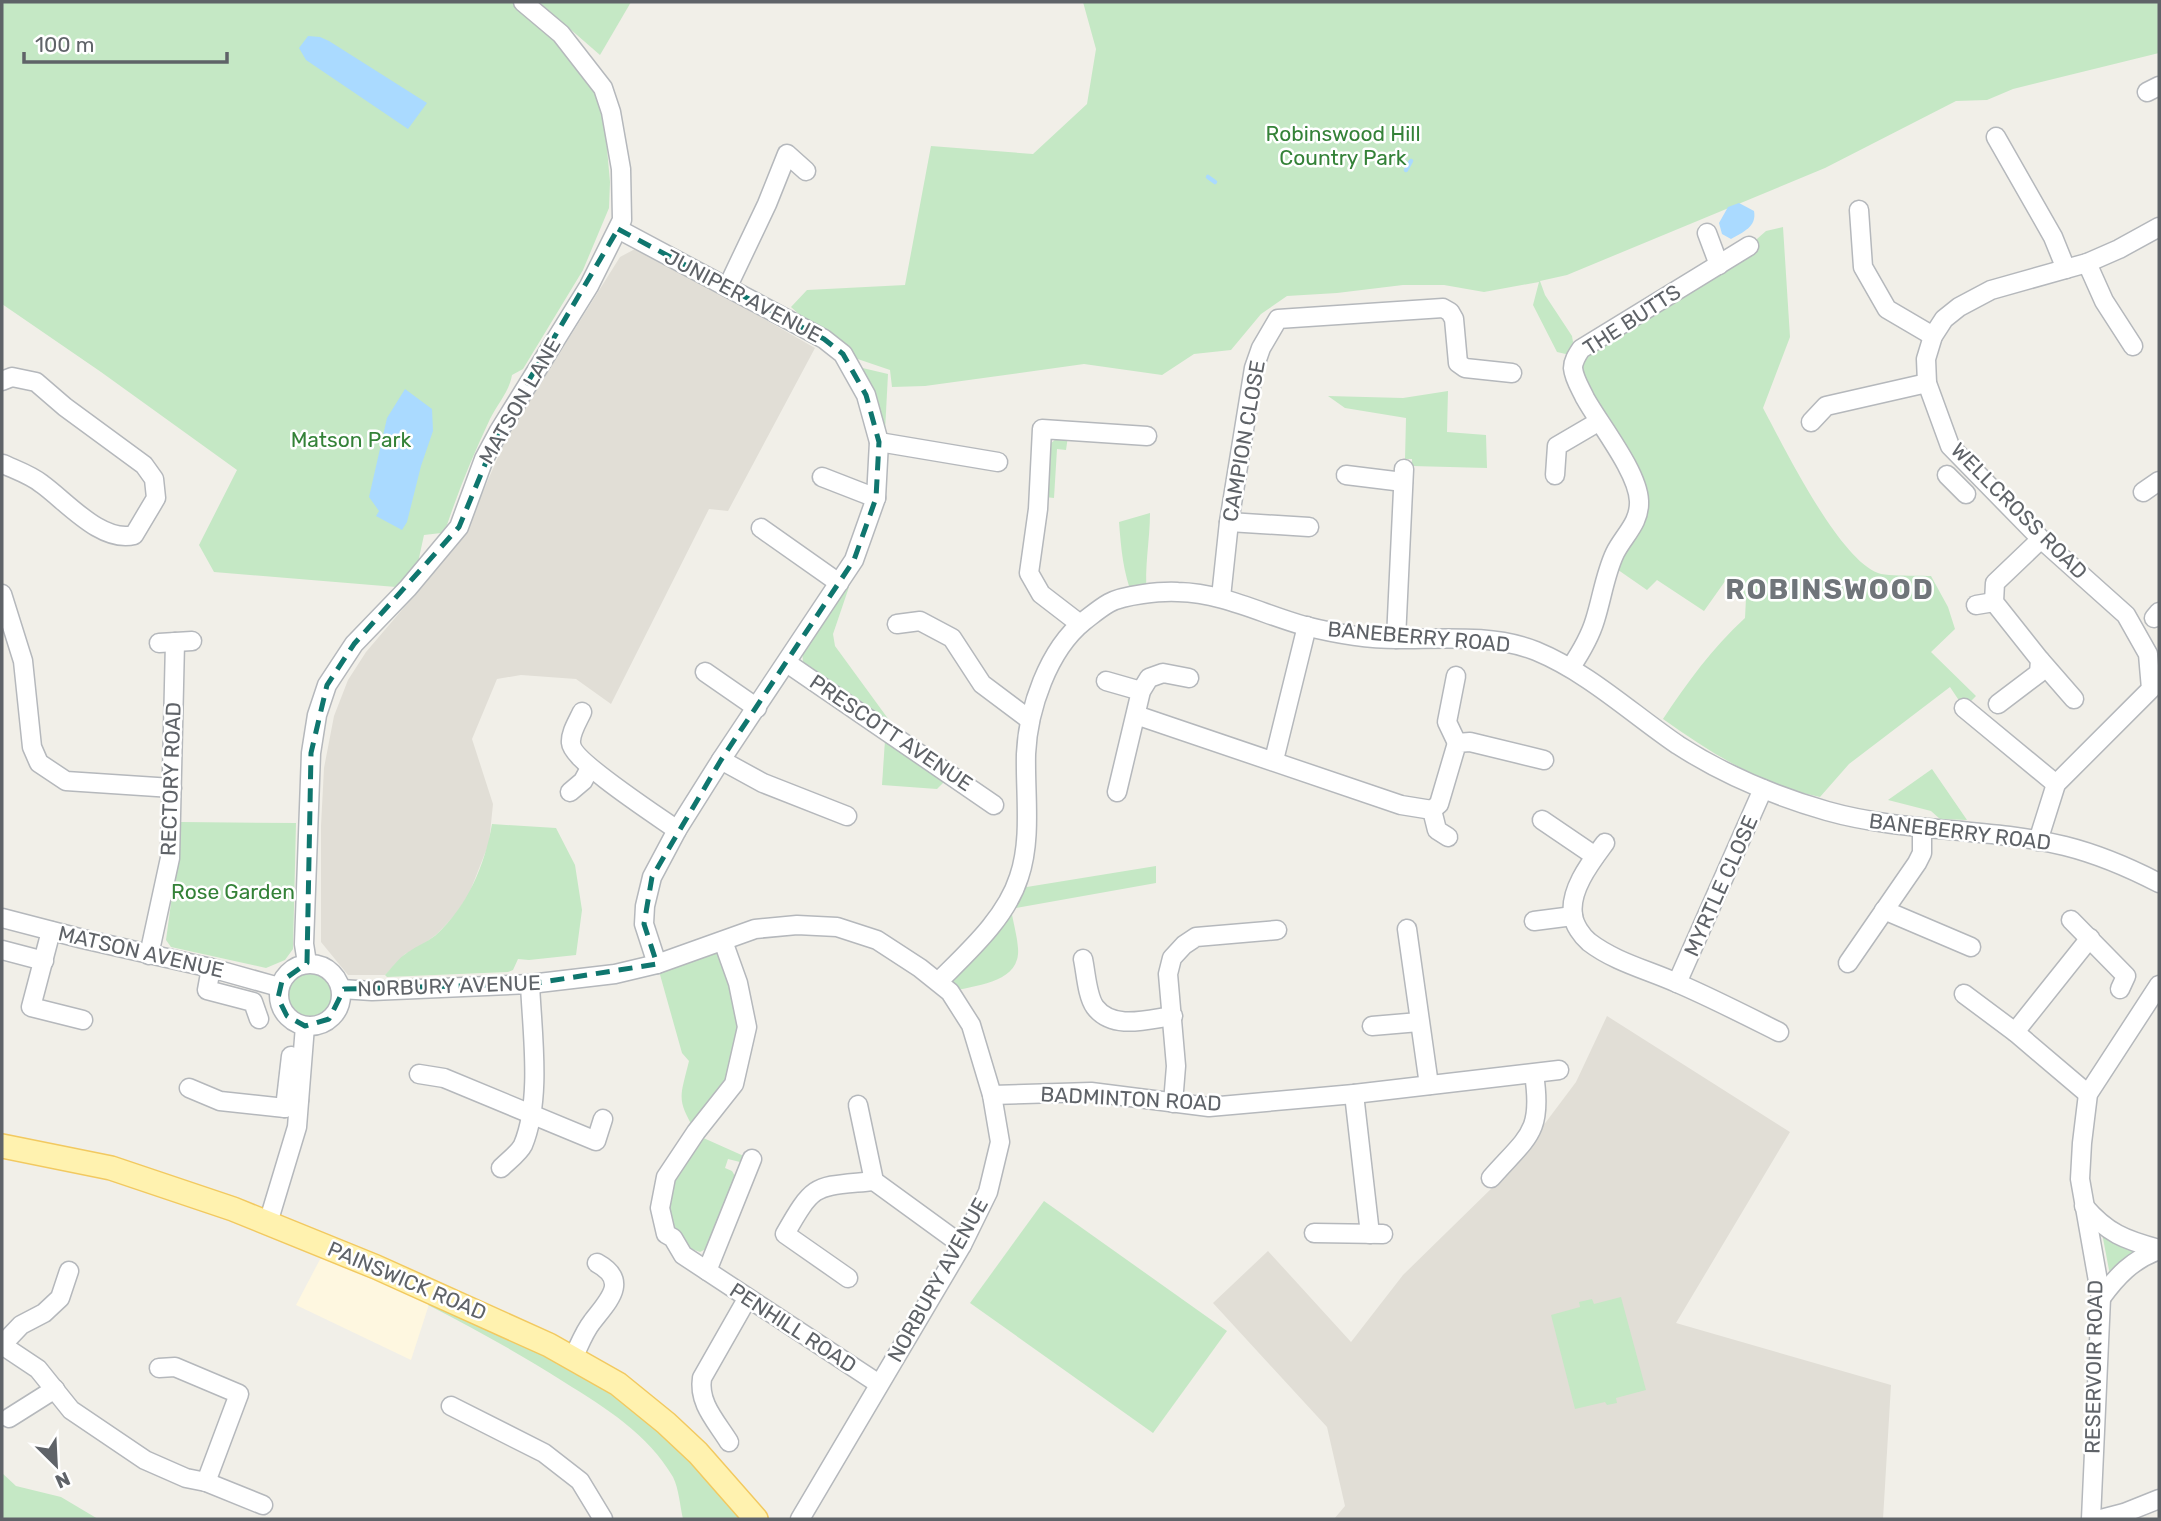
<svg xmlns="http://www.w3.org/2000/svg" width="2161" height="1521" viewBox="0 0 2161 1521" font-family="Rubik,sans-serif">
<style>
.commercial{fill:#fef7e0}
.education{fill:#e1ded6}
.green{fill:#c5e8c5}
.water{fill:#aadaff}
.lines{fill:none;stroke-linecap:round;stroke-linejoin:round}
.stream{stroke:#aadaff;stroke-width:4.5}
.minor-casing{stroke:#b5b8bc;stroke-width:21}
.major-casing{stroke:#f2c960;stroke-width:26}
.minor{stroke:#fff;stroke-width:18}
.major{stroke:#fff2af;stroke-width:23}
.marked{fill:none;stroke:#0f766e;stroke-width:5;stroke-dasharray:14 9;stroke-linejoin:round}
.labels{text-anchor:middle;stroke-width:5;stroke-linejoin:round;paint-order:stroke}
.park-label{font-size:21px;fill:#348238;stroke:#fff}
.street-label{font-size:21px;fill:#5f6368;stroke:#fff}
.district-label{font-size:28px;font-weight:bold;letter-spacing:2px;fill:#70757a;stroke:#fff}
</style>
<rect width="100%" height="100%" fill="#f1efe8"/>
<path class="commercial" d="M327 1246 433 1292 411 1360 296 1305Z"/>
<g class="education">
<path d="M635 249 726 297 815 348 728 511 709 509 611 704 576 679 521 675 497 679 472 739 493 804 489 843 469 894 455 915 437 934 421 946 405 954 385 975H348L321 942V826L324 768 334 716 348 680 366 652 430 577 468 525 507 437 620 257Z"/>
<path d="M1607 1016 1790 1132 1676 1323 1891 1385 1883 1519H1334L1345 1506 1327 1427 1213 1303 1268 1251 1351 1342 1403 1275 1495 1185 1543 1126 1576 1082Z"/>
</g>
<g class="green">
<path d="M2 2H519L538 17 592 84 604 115 610 182 609 208 583 270 523 369 512 375C509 392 498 403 490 419 474 453 459 489 447 525L441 533 424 535 414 581 408 588 214 572 199 545 237 470 101 372 2 304Z"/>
<path d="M539 2H631L600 55Z"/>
<path d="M1083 2H2159V53L2013 89 1987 100 1956 101 1825 168 1567 275 1540 281 1545 295 1572 336 1573 342 1570 355 1557 352 1533 305 1539 282 1484 292 1444 285H1403L1337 293 1287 296 1261 314 1231 350 1194 354 1162 375 1084 364 925 386 892 387 890 370 843 354 791 307 807 290 905 285 931 146 1033 154 1087 104 1096 49Z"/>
<path d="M1783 227 1790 337 1763 408C1784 447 1838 558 1878 573 1889 577 1918 575 1931 576L1948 607 1955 629 1931 652 1976 696 1964 708 1950 687 1849 764 1820 797C1761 785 1711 753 1663 719 1687 683 1712 648 1745 618L1746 598 1728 577 1704 611 1657 580 1647 590 1611 565 1639 513 1574 359 1749 246 1766 231Z"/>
<path d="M854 366 888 374 885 431Z"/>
<path d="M1448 391 1447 432 1486 435 1487 468 1412 466V459H1405L1406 418 1345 408 1328 396 1403 398Z"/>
<path d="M1068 436 1066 450 1057 449 1054 498 1045 497 1050 444 1056 439Z"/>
<path d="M1150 513C1150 540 1144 568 1147 595L1133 597C1123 573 1121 548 1119 522Z"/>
<path d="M846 581 849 587 833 634 835 646 889 720 924 749 806 670 803 663 802 649Z"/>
<path d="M885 740 944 782 937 789 882 785Z"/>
<path d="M1932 769 1967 820 1940 819 1931 811 1888 800Z"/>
<path d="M181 822 296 823 293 949 285 960 266 968 171 947 166 940 177 859 179 827Z"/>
<path d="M492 824 556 828 575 865 582 910 576 955 529 960 518 959 513 970 508 972 387 977 385 975C391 969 397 960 404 955 414 947 426 943 436 935 467 907 485 865 492 824Z"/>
<path d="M1156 866V883L1011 909C1013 922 1017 935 1018 948 1021 983 976 985 950 992L939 981 1015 889Z"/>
<path d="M723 941 747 1027 734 1084 696 1132C676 1099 680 1098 689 1061L682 1053 657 964Z"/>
<circle cx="310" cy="995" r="22"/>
<path d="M699 1136 746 1157 740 1162 728 1159 725 1168 732 1171 735 1176 706 1249 700 1252 689 1248 672 1223 669 1215 668 1188Z"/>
<path d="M1044 1201 1227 1331 1153 1433 970 1303Z"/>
<path d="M2102 1233 2137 1250 2111 1274 2109 1270Z"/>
<path d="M433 1292 600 1373 756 1519H683C680 1506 679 1489 673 1477 648 1434 606 1408 564 1382 520 1354 475 1329 428 1305Z"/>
<path d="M1621 1297 1646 1390 1616 1398 1617 1403 1607 1405 1605 1402 1575 1409 1551 1315 1580 1307 1579 1302 1592 1299 1594 1304Z"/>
<path d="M2 1473 16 1486 61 1497 98 1519H2Z"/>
</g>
<g class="water">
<path d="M308 36 320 37 329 41 427 103 408 129 306 60 299 48Z"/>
<path d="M1739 203 1754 211C1757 227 1743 232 1731 239L1722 234 1719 223 1728 207Z"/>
<path d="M405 389 432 409 433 431 421 466 407 522 402 530 376 516 379 511 369 497 387 418Z"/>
</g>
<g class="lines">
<g class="stream">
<path d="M1406 170 1411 161"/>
<path d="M1208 177 1215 182"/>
</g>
<g class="minor-casing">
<g id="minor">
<path d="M2147 92 2159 86"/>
<path d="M1996 137 2053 237 2066 269"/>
<path d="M1859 210 1863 267 1887 309 1933 336"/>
<path d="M618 229 824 339 843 354 866 395 879 442 876 498 854 560 721 760 677 830 652 877 645 906 644 924 657 964"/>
<path d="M1707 233 1719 265"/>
<path d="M2087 263 2104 301 2133 346"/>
<path d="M728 286 767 204 787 154 806 171"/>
<path d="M2 381 12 377 36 382 65 407 144 465 154 479 156 498 134 535C101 543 67 502 42 484 31 475 16 470 3 464"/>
<path d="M1811 422 1826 406 1927 383"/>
<path d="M879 442 998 462"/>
<path d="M1346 475 1403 482"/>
<path d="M1555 475 1557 446 1598 422"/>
<path d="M1947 475 1966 494"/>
<path d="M822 477 876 498"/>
<path d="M2143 492 2159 481"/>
<path d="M1229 522 1309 527"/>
<path d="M761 528 839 583"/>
<path d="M2 594 23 661 32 747 39 763 66 781 172 788"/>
<path d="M1221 597 1229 522 1254 368 1261 348 1278 319 1443 308 1450 312 1454 319 1458 363 1465 368 1512 373"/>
<path d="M1976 605 1994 602"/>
<path d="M2154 618 2159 612"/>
<path d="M897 624 920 621 952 638 982 684 1030 720"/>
<path d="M1080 624 1041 594 1029 573 1038 509 1042 429 1147 436"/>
<path d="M1396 639 1404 469"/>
<path d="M159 643 192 641"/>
<path d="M2040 660 2074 699"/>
<path d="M787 663 994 805"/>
<path d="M1571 667C1581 652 1590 637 1595 620 1602 598 1605 574 1615 553 1624 535 1640 523 1639 501 1638 472 1600 425 1585 398 1581 389 1574 379 1573 368 1573 361 1577 355 1581 349L1749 246"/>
<path d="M705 672 757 708"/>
<path d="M1456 676 1447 722 1457 743"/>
<path d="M1106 681 1141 691"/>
<path d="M1998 704 2039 673 2040 660 1994 602 1995 583 2041 539"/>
<path d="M1964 708 2056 784"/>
<path d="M582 712C578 721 570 733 571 743 572 761 659 817 677 830"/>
<path d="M1136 715 1401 805 1432 810 1439 804 1457 743 1470 742 1544 760"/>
<path d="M721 760 763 783 847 816"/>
<path d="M1274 760 1307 626"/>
<path d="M570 792 583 781 590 768"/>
<path d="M1117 792 1141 691 1149 678 1163 673 1189 678"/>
<path d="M1432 810 1437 830 1448 837"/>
<path d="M1542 820 1595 856"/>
<path d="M2038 841 2056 784 2151 689 2148 654 2126 615 2041 539 1950 446 1927 383 1926 359 1933 336 1944 319 1959 307 1991 290 2087 263 2119 249 2159 227"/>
<path d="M1605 843C1591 862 1569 890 1573 915 1574 925 1582 936 1589 942 1615 962 1648 970 1677 983 1712 998 1745 1015 1779 1032"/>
<path d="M1884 910 1971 947"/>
<path d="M2 918 83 939 211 968 279 987"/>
<path d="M2071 920 2126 976 2120 989"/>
<path d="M1534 921 1573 916"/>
<path d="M1407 929 1429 1085"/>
<path d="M51 931 31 1007 83 1020"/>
<path d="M723 941 738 983 747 1027 734 1084 696 1132 666 1177 660 1208 666 1234 673 1238 683 1255 879 1384"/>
<path d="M2 950 44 961"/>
<path d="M149 955 170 858 175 642"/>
<path d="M1083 959C1086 973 1087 996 1095 1007 1113 1031 1149 1019 1173 1016"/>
<path d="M307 963 304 944 311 753 317 715 327 685 354 644 408 588 459 527 484 459 499 431 589 286 622 220 621 169 611 112 603 88 561 34 523 2"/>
<path d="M1848 963 1917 863 1922 853V829"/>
<circle cx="310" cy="995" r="31"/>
<path d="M211 968 207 990 253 1002 259 1019"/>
<path d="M939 981C969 951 1006 918 1019 877 1032 839 1025 794 1026 754 1028 709 1048 650 1084 621 1092 615 1100 608 1109 603 1123 595 1161 591 1178 592 1223 593 1262 614 1305 626 1333 633 1368 639 1397 639 1443 639 1493 634 1536 651 1589 673 1631 713 1678 745 1723 774 1775 796 1827 811 1905 833 1987 827 2065 846 2097 854 2130 868 2159 883"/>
<path d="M1677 983 1763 789"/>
<path d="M341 989 372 991 530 984 615 974 657 964 755 929 797 925 837 927 877 940 920 968 950 992 971 1025 992 1095 1000 1142 988 1192 962 1245 800 1519"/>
<path d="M1964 994 2015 1032 2088 1094"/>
<path d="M1372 1026 1419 1022"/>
<path d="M2015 1032 2090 938"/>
<path d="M419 1074 444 1078 596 1141 603 1119"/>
<path d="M189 1088 220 1101 285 1108 299 1100"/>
<path d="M1354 1094 1370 1234"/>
<path d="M992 1095 1091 1092 1209 1107 1354 1094 1559 1070"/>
<path d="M1173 1103 1176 1066 1168 974 1172 958 1184 945 1196 937 1277 930"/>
<path d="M858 1105 874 1181 962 1245"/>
<path d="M285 1108 291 1056"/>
<path d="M501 1168C508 1161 519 1153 523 1145 542 1099 532 1032 530 984"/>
<path d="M1491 1178C1528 1136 1543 1133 1534 1074"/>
<path d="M2084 1206C2107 1233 2125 1240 2159 1249"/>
<path d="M268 1223 297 1127 305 1026"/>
<path d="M1314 1233 1383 1234"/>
<path d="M707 1271 752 1159"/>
<path d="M848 1278 785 1234C815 1181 815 1187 874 1181"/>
<path d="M2101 1298C2117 1276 2132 1260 2159 1250"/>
<path d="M2 1345 38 1369 71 1410 145 1460 186 1478 206 1482 263 1505"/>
<path d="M2 1345 21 1325 44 1313 60 1298 69 1271"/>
<path d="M573 1358C579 1346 584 1332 592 1322 608 1301 630 1281 597 1263"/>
<path d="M159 1368 175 1367 239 1394 206 1482"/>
<path d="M451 1406 544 1453 580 1481 603 1519"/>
<path d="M9 1418 55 1389"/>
<path d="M729 1442C716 1421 698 1403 702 1378L747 1299"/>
<path d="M2091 1519 2101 1298 2080 1179 2082 1143 2088 1094 2159 985"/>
<path d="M2101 1519 2124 1513 2159 1499"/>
</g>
</g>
<g class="major-casing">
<path id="major" d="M2 1146 111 1168 233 1209 376 1267 549 1345 618 1384 666 1423 698 1453 756 1519"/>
</g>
<use href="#minor" class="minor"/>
<use href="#major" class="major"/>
</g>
<path class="marked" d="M618 229 824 339 843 354 866 395 879 442 876 498 854 560 721 760 652 877 644 924 657 964 530 984 344 989 329 1019 305 1026 287 1016 278 998 282 981 307 963 311 753 327 685 354 644 459 527 499 431Z"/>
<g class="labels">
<g class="park-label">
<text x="1343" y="141">Robinswood Hill<tspan x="1343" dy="24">Country Park</tspan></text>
<text x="351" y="447">Matson Park</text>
<text x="233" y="899">Rose Garden</text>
</g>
<g class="street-label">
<text transform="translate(743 296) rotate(28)" y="7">JUNIPER AVENUE</text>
<text transform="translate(1632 320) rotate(-33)" y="7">THE BUTTS</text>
<text transform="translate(520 401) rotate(-60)" y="7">MATSON LANE</text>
<text transform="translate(1244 441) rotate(-80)" y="7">CAMPION CLOSE</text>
<text transform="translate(2019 511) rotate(45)" y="7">WELLCROSS ROAD</text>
<text transform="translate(1419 637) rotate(5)" y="7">BANEBERRY ROAD</text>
<text transform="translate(891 733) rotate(34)" y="7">PRESCOTT AVENUE</text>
<text transform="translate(171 779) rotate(-88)" y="7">RECTORY ROAD</text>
<text transform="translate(1960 832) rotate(7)" y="7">BANEBERRY ROAD</text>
<text transform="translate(1721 886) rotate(-66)" y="7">MYRTLE CLOSE</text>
<text transform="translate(141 952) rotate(13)" y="7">MATSON AVENUE</text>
<text transform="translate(449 986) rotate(-2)" y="7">NORBURY AVENUE</text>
<text transform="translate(1131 1099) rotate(3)" y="7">BADMINTON ROAD</text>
<text transform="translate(938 1280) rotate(-61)" y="7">NORBURY AVENUE</text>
<text transform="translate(407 1281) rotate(23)" y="7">PAINSWICK ROAD</text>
<text transform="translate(793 1328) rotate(33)" y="7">PENHILL ROAD</text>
<text transform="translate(2094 1367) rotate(-89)" y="7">RESERVOIR ROAD</text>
</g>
<g class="district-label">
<text x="1830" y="599">ROBINSWOOD</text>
</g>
</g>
<rect width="2161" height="1521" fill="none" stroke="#5f6368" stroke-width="7"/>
<g transform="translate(56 1465) rotate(156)" stroke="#ffffff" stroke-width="5" paint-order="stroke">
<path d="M0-5L12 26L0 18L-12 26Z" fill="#5f6368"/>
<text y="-10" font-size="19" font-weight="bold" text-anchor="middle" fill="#5f6368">N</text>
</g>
<path d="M24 52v10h203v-10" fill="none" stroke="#5f6368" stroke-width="3.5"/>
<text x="35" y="52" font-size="21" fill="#5f6368" stroke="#ffffff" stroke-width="5" paint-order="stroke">100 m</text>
</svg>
